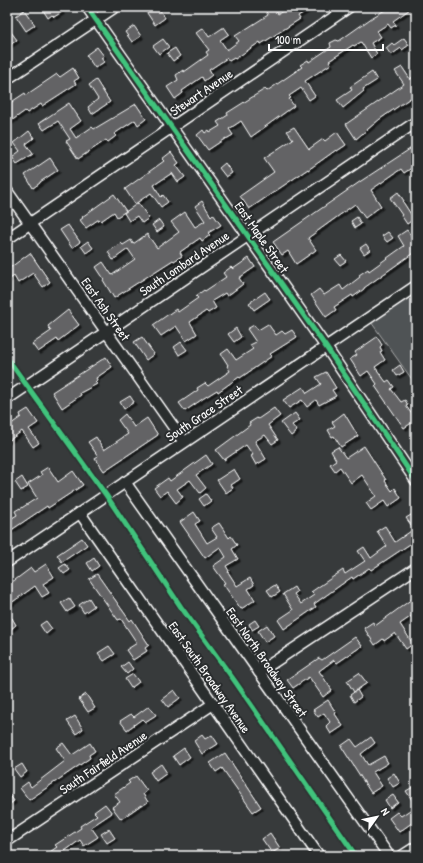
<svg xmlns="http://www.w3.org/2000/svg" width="423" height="863" viewBox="0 0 423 863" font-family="'Patrick Hand',sans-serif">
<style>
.green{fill:#505354;stroke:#a8a9aa}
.building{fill:#636465;stroke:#fff;filter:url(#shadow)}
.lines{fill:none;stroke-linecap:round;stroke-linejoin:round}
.minor-casing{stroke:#fff;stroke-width:13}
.minor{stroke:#2a2d2e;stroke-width:10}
.cycleway-casing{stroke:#2a2d2e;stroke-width:8}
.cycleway{stroke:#40c37c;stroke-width:5}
.labels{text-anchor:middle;stroke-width:4;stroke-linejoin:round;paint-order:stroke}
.street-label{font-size:13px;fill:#fff;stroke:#2a2d2e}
</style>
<defs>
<filter id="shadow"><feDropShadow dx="2.5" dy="2.5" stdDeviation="0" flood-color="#0009"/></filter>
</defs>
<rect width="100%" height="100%" fill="#373a3b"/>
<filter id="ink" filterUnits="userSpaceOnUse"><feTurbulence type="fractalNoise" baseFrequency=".025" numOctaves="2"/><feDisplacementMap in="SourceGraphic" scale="8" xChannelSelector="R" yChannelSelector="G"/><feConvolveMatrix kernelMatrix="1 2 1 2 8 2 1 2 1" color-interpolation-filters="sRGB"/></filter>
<g filter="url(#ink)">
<path class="green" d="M416 292V385L371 322Z"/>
<g class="building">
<path d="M41 7H59L62 12 54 17 52 15 48 18Z"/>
<path d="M150 7H158L165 18 155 25 145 10Z"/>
<path d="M263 7H273L278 14 289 7H312L298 16 300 19 261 44 260 42 235 59 234 58 229 61 227 58 209 70 212 75 204 81 202 77 182 91 183 93 175 99 167 87 178 80 176 75 183 70 184 72 208 55 206 52 209 50 196 33 203 28 209 37 224 27 229 34 220 40 227 50 239 41 235 36 268 15Z"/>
<path d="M390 7H413L393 21 396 25 391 28 388 24 377 31 381 37 371 43 377 54 371 58 361 42 354 46 353 45 329 61 331 64 305 81 315 96 309 100 301 88 289 96 291 98 289 99 294 106 251 137 241 121 229 129 233 135 226 139V138L208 150 197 135 203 130 205 133 209 130 210 132 220 126 217 122 228 115 227 113 265 89 267 91 302 67 300 65 308 60 309 62 331 47 330 43 336 40 339 41 373 17Z"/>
<path d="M24 10 35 25 26 31 16 16Z"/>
<path d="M134 26 141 36 132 42 125 32Z"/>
<path d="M11 32 17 40 7 47V35Z"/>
<path d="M404 38 409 45 402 50 401 48 391 55 386 48 392 43 394 45Z"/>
<path d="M163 39 169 47 159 54 153 46Z"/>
<path d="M97 47 104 56 101 58 104 62 95 68 86 55Z"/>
<path d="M175 48 180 56 173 61 167 53Z"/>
<path d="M402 67 410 79 416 75V94L380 119 356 139 346 124 404 84 395 71Z"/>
<path d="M73 68 79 78 74 81 76 84 42 106 41 104 27 113 25 111 7 124V105L25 93 26 95 57 74 60 77Z"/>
<path d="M372 72 377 80 363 89 364 91 343 108 337 100 352 90 350 87Z"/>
<path d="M96 80 110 102 92 114 88 107 98 99 89 85Z"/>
<path d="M69 103 81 121 70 129 76 138 92 127 94 129 136 104 146 119 138 125 135 120 114 134 116 136 108 142 106 140 78 159 66 141 70 139 58 121 44 130 39 123Z"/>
<path d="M294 127 309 149 323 139 325 141 337 132 346 145 337 151 336 150 308 170V169L249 209 240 196 274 172 264 158 293 139 287 131Z"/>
<path d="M29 131 34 138 26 144 33 154 17 164 12 157 20 151 14 143Z"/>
<path d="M416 145V158L410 162 413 167 404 173 401 169 371 190 381 206 365 218 355 204 308 238 316 250 296 264 288 251 282 255 273 242 361 181Z"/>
<path d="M171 152 179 163 176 165 185 177 178 182 172 173 154 185 161 197 163 195 168 202 161 207 151 193 135 204 125 189 164 161 162 159Z"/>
<path d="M50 158 58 170 40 182V183L33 188 25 175Z"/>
<path d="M225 163 232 173 226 177 219 168Z"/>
<path d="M398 192 404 201 403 202 414 219 407 224 401 215H402L390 198Z"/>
<path d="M114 194 126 211 117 217 114 212 101 221 99 219 86 228 80 220 83 218 82 217Z"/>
<path d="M202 201 211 216 213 214 221 225 208 233 210 235 202 241 200 238 180 252 182 256 174 261 173 260 114 298 103 280 104 279 96 267 103 262 112 275 135 259 128 249 113 260 108 252 121 243 123 245 131 240 133 244 147 234 157 248 179 232 171 222 185 212 195 227 205 221 195 206Z"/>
<path d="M138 203 149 218 142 223 137 216 129 221 124 213Z"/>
<path d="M357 217 361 224 355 228 351 221Z"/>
<path d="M159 220 164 227 157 232 152 225Z"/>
<path d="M68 225 80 242 72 248 60 230Z"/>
<path d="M407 230 416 243V251L364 288V289L353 297 352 295 334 307 336 310 326 317 311 295 319 289 324 295 340 285 343 290 360 277 359 275 368 269 369 271 404 246 398 236Z"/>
<path d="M388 232 393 238 387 242 382 236Z"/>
<path d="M88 241 93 248 86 253 81 246Z"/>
<path d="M366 244 370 250 364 254 360 248Z"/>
<path d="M30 253 50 282 43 287 33 273 18 283 14 276 7 281V270Z"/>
<path d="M341 255 346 261 340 265 335 259Z"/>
<path d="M249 258 255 267 239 278 243 284 227 296 225 293 212 301 216 308 208 313 206 311 190 322 197 334 186 341 176 326 161 336 153 325 176 309 178 312 198 298 196 296 204 290 205 291 226 277 223 273 231 267 233 269Z"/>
<path d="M265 292 270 299 254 310 249 303Z"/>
<path d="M68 310 79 325 58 341 57 339 38 352 32 344 51 331 48 326Z"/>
<path d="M268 324 276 335 282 331 285 334 292 330 297 337 270 354 272 356 240 378 239 377 218 392 217 390 204 398 185 411 179 403 198 390 197 388 205 383 208 386 230 371 227 366 228 365 221 354 228 349 236 360 253 349 250 345 256 342 247 329 254 325 258 330Z"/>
<path d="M236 328 241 337 234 342 228 334Z"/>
<path d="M142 337 154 354 146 360 134 342Z"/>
<path d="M377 337 382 345 380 347 382 351 380 352 385 360 375 367 386 382 389 380 394 387 391 389 401 402 405 400 408 405 406 406 416 420 404 428 375 386 377 384 368 371 361 376 350 359 357 355 355 352Z"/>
<path d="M181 342 187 350 179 355 174 347Z"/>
<path d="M106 357 112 367 96 378 97 380 95 382 97 384 80 393 81 395 62 408 52 392Z"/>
<path d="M400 365 404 372 397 376 393 370Z"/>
<path d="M326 372 336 388 332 390 336 396 319 405 316 400 307 407 302 400 289 408 283 400 303 387 307 393 321 384 316 377Z"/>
<path d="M130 396 134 402 124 409 120 402Z"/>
<path d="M274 408 280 416 268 425 278 440 272 444 265 435 255 441 266 459 256 465 251 456 253 455 246 445 224 460 216 450 250 425 249 423 257 418 258 419Z"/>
<path d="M28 409 38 423 29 429 39 443 33 447 22 431 7 442V427L21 417 20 414Z"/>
<path d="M295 413 300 420 292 425 297 431 291 436 281 423Z"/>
<path d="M344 413 358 436 341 447 334 436 332 437 328 430 335 426 332 422Z"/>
<path d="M125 414 134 427 147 418 158 435 104 471 95 458 98 456 88 442 96 437 104 450 128 434 118 420Z"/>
<path d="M364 446 386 480 385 481 392 491 395 488 401 498 388 507 384 501 371 510 366 503 376 496 362 475 351 483 340 467 335 471 330 464 336 460 331 451 338 447 346 458Z"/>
<path d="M206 455 212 464 196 475 206 488 200 493 190 480 177 489 183 497 176 503 167 491 160 496 154 488 168 478 170 481Z"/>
<path d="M48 467 58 482 73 471 83 485 48 508 47 506 7 533V521L17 515 15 511 20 508V509L37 498 28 484 42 475 40 472Z"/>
<path d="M234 469 240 479 231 485 233 488 226 493 217 480Z"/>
<path d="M22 477 28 487 21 491 15 482Z"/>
<path d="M206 494 211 501 204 506 199 499Z"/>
<path d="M194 512 200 521 195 524 207 543 217 537 211 528 219 523 229 538 231 536 237 545 232 549 238 559 226 566 229 571 228 572 237 586 250 578 254 585 248 589 255 600 241 609 223 584 225 583 213 566 226 557 220 547 205 558 180 522Z"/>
<path d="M416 512V540L371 570 369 568 353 579 352 577 314 604 316 607 284 629 278 620 293 610 283 594 294 587 297 592 294 594 301 604 314 595 311 592 343 570 345 574 365 561 358 551 364 547 371 558 387 546 377 531 385 526 395 542 414 529 406 518Z"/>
<path d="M82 538 87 545 62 562 57 555Z"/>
<path d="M94 558 99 566 92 571 87 563Z"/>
<path d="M46 564 54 577 43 584 49 593 42 597 35 586 7 606V586L31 568 34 572Z"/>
<path d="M65 564 70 570 64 574 59 568Z"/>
<path d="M97 574 130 621 132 619 149 645 145 648 147 651 133 660 126 650 137 643 121 619 118 620 89 579Z"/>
<path d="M275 585 280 592 272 597 267 590Z"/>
<path d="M416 596V613L400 624 413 644 406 649 395 633 384 641 383 639 375 645 364 628 373 622 375 626Z"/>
<path d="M69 598 75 607 67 612 61 603Z"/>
<path d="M89 598 94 606 84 613 79 605Z"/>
<path d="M12 618 16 625 10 630 7 625V622Z"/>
<path d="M255 620 259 626 252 630 249 624Z"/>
<path d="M46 621 52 629 46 634 40 625Z"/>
<path d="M267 625 274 636 265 642 258 631Z"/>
<path d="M355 637 362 646 337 663 334 660 319 671 332 690 323 697 309 677 293 688 287 680 319 658 322 660Z"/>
<path d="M109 646 115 654 104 661 98 653Z"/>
<path d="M128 662 133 669 127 674 121 667Z"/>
<path d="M359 673 367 683 354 692 347 681Z"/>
<path d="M133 674 139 682 131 688 125 679Z"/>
<path d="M174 690 180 698 168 707 162 699Z"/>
<path d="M357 690 361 697 354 702 350 695Z"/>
<path d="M86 694 95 708 88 712 79 699Z"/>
<path d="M328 700 336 713 335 714 343 726 331 734 326 726 330 722 324 713 318 717 313 710Z"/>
<path d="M149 706 156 715 145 722 142 719 127 730 120 721 131 714 134 717Z"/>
<path d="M75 716 83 729 76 734 67 721Z"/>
<path d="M202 735 205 739 212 735 218 744 202 754 194 741Z"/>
<path d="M371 737 375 743 361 754 368 765 384 756 388 763 373 772 382 786 371 793 341 746 351 739 357 747Z"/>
<path d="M63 743 72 755 90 743 95 751 89 755 90 758 29 800 20 788 28 782 31 787 65 761 56 748Z"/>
<path d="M184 748 190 757 179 765 173 756Z"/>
<path d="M225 753 261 807 253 812 222 768 216 772 210 763Z"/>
<path d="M22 764 27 772 20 777 14 769Z"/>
<path d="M161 764 167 773 156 781 150 772Z"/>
<path d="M394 773 400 783 393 787 387 778Z"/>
<path d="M136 776 147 791 143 794 148 802 142 806 141 805 121 819 112 807 120 802 114 794 130 783 128 781Z"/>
<path d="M413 787 416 792V820L399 832 389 818 397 812 401 816 416 806 406 791Z"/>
<path d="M7 791 14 801 7 806Z"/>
<path d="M393 795 398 802 390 808 385 800Z"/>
<path d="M105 804 112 813 91 827 98 837 84 846 80 840 58 856H44L57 847 55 845 81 828 80 826 97 815 94 812Z"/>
<path d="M109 829 115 838 107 843 101 834Z"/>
<path d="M270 833 280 848 272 853 262 839Z"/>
</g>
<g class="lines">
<g class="minor-casing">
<g id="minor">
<path d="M87 7 326 347 416 481"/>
<path d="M7 79 115 7"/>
<path d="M7 191 184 442"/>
<path d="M7 239 349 7"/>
<path d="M7 399 416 122"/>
<path d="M125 482 389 856"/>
<path d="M80 513 319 856"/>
<path d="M7 562 416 286"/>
<path d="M259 672 416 568"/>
<path d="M7 841 213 704"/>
<path d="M402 856 416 847"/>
</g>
</g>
<use href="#minor" class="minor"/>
<g class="cycleway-casing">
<g id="cycleway">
<path d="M87 7 326 347 416 481"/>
<path d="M7 358 106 495 181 607 234 680 356 856"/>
</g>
</g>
<use href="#cycleway" class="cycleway"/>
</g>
</g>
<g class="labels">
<g class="street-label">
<text transform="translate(201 92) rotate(-34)" y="5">Stewart Avenue</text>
<text transform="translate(262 237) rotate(55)" y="5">East Maple Street</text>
<text transform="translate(184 263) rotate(-34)" y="5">South Lombard Avenue</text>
<text transform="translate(106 309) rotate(55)" y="5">East Ash Street</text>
<text transform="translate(204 413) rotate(-34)" y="5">South Grace Street</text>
<text transform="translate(267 662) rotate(55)" y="5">East North Broadway Street</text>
<text transform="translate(210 677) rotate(55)" y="5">East South Broadway Avenue</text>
<text transform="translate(103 762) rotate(-34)" y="5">South Fairfield Avenue</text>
</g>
</g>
<rect width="423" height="863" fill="none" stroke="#2a2d2e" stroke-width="24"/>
<rect x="12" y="12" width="399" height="839" fill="none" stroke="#fff" stroke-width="1.5" filter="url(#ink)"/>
<g transform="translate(377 817) rotate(57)" stroke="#2a2d2e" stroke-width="3" paint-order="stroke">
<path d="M0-3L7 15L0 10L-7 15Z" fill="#ffffff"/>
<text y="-6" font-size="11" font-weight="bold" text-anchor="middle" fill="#ffffff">N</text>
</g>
<path d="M269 44v6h114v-6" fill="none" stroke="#ffffff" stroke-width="2"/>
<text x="275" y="44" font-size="12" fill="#ffffff" stroke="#2a2d2e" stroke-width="3" paint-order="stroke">100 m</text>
</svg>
